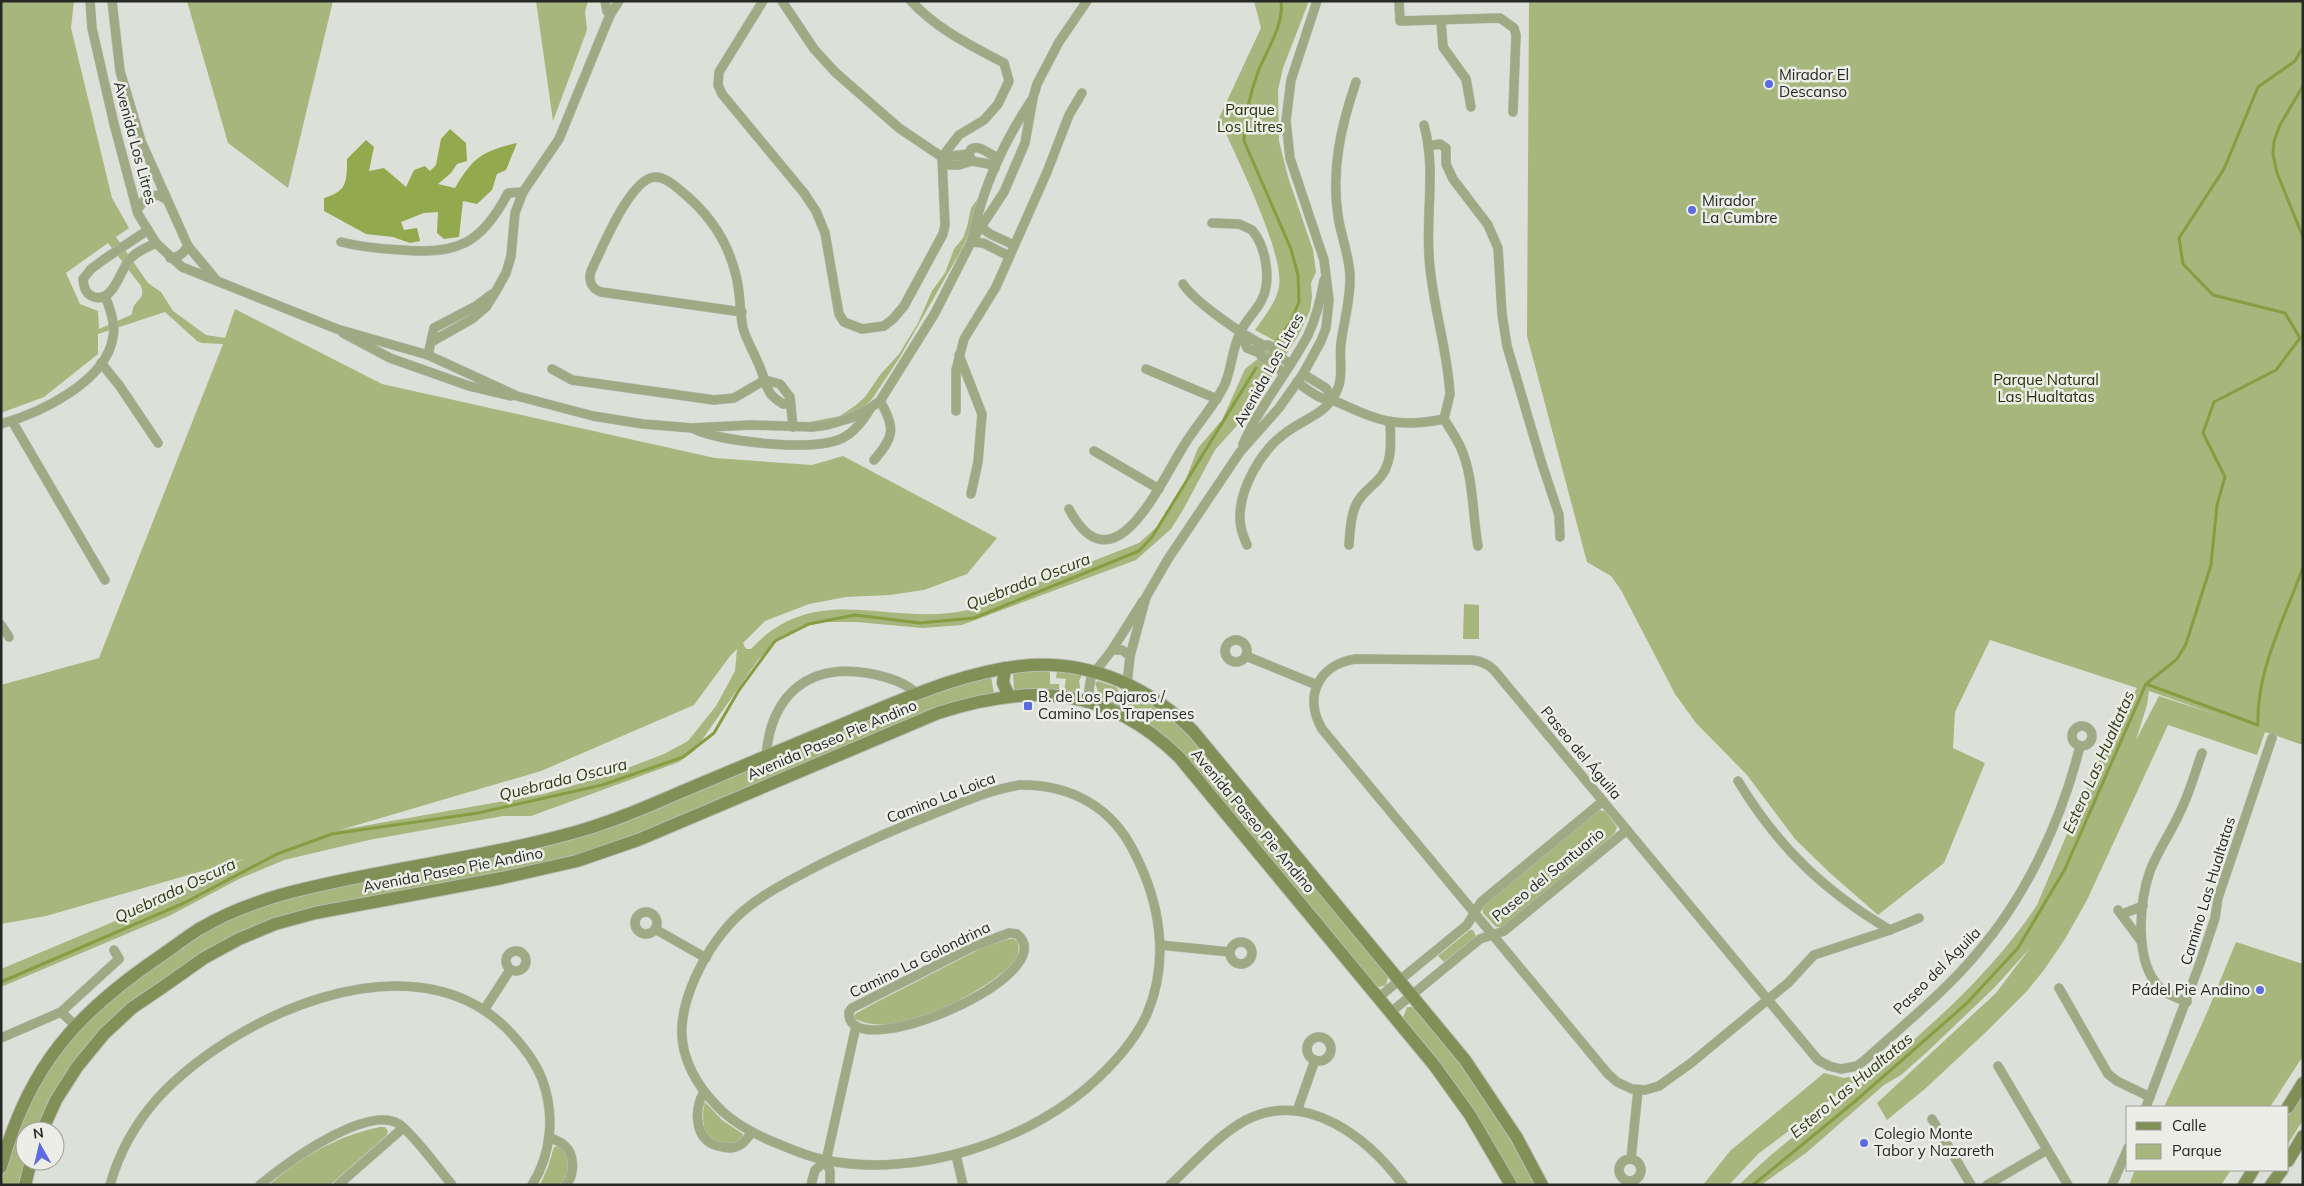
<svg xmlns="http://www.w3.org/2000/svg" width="2304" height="1186" viewBox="0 0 2304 1186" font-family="Mulish,sans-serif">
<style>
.green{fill:#a6b67d;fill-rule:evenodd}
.forest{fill:#92a94e}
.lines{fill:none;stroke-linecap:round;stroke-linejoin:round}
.stream{stroke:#869d41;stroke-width:3}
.street-casing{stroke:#b9bbb5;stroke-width:10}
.secondary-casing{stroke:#b9bbb5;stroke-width:14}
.street{stroke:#9faa84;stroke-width:9}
.secondary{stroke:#809056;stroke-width:12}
.poi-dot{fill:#5c6be2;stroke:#ebede6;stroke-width:2}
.labels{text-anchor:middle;stroke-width:5;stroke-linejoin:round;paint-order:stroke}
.poi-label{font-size:15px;fill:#272825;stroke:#ebede6;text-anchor:start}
.park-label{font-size:15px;fill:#262f07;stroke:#ebede6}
.street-label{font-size:15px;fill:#272825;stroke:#ebede6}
.water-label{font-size:16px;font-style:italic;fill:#313a14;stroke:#ebede6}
</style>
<rect width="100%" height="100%" fill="#dde0d9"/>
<g class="green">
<path d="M1 1H74L71 28 112 198 129 228 116 237 148 283 161 292 173 311 206 335 225 338 235 309 382 384 715 458 812 465 843 456 997 538 967 574 924 590 890 595 846 597 809 604 765 621 743 643 746 649H751C816 578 891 628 968 610L1139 543 1159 525 1184 484 1198 448 1222 420 1245 369 1260 357 1275 341 1255 330C1264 317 1276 303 1279 287 1285 253 1234 153 1219 118L1261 28 1254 1H1309L1283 68 1278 90 1279 141 1288 177 1313 250 1316 272 1311 283 1312 297 1310 311 1298 336 1249 412 1215 450 1183 510 1171 529 1136 560 962 625 923 628 856 622H827L810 624 794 631 782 636 758 660 695 750 679 762 531 816H503L369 840 284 860 239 879 169 916 1 987V969L113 922 244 859 46 916 1 924V685L99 658 223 344 202 343 197 341 165 312 98 334V354L44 397 1 413ZM108 243 141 286C145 298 139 297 134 306 132 309 133 313 131 315L99 329 98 311 80 304 66 273ZM737 649 735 671 716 706 688 741 664 754 612 774 544 794 340 830 541 771 694 705 730 656Z"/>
<path d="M187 1H333L288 188 228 143Z"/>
<path d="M536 1H588L585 12 587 30 553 121Z"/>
<path d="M1529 1H2303V745L2265 732 2257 755 2168 725 2087 900 2065 939 2044 970 2027 991 1986 1032 1926 1088 1887 1120 1877 1103 1996 993 2030 948 1995 987 1927 1052 1901 1075 1884 1085 1806 1153 1761 1185H1739C1772 1151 1810 1124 1847 1095 1916 1040 1988 979 2037 905L2088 784 2116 725 2137 688 1990 640 1955 712 1953 748 1985 763 1944 863 1878 915 1830 873 1795 839 1747 775 1696 723 1675 694 1621 590 1611 576 1587 562 1527 336ZM2149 691 2217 715 2159 696 2136 740 2147 705Z"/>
<path d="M979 197 970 232 959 254 900 357 872 399 863 408 840 419 809 425V422L840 416 856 405 865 397 880 375 899 354 918 323 932 291 945 273 954 249 963 238 967 227 971 208Z"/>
<path d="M1464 604 1479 605V639H1463Z"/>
<path d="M1032 671H1050V684H1059V690H1014L1013 673Z"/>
<path d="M1057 671 1082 675 1079 681 1081 694 1064 691 1066 679 1056 678Z"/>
<path d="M991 677 994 693 634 835 574 856 548 863 325 906 201 954 67 1071 50 1098 35 1131H25V1160L18 1185H1L4 1171 27 1107 44 1076 68 1043 113 995 199 935 234 917 296 895 530 850 944 689Z"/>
<path d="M1098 681 1116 687 1119 691 1118 694 1106 699 1100 697 1095 683Z"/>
<path d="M1135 694 1177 723 1192 738 1388 977 1386 985 1379 987 1374 985 1173 743 1143 720 1122 709 1128 705Z"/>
<path d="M1598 810 1605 811 1617 827 1615 833 1503 927H1496L1483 913 1482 905Z"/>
<path d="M1470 930H1473L1476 936 1444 962 1438 956Z"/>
<path d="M1008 939H1014L1018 942C1019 946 1019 952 1017 957 1008 977 936 1015 914 1020 896 1025 871 1028 854 1018L855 1014 871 1005 982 948Z"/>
<path d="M2236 942 2303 964V1056L2270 1107H2164L2206 1015Z"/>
<path d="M1407 1007H1413L1419 1012C1464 1066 1502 1123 1536 1185H1517L1470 1106 1403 1018Z"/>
<path d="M1824 1073 1844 1078 1866 1073 1758 1154 1729 1185H1703L1730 1151Z"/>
<path d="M2303 1091V1120L2288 1144V1116Z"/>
<path d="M705 1102 722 1120 743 1134C739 1147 718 1147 709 1138 702 1130 702 1112 705 1102Z"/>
<path d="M380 1127H385L388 1131 387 1135 330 1185H269C302 1156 337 1136 380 1127Z"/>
<path d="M558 1146C569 1152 574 1177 560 1184 555 1186 546 1185 540 1185L548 1167 554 1147Z"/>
<path d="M2135 1170H2231L2221 1185H2129Z"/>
</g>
<path class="forest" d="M450 129 466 143 467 161 457 164 451 173 438 184 455 188C473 157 483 151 517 143L506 170 497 174 492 190 477 204 463 201 459 237 444 239 437 233 438 212 424 213 401 222 404 230 417 228 420 241 410 243 393 237 366 234 324 211V198C347 191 347 182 347 159L366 140 374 147 369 171 384 168 406 187 414 170 425 166 430 171 436 165 441 139Z"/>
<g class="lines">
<g class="stream">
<path d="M2303 86 2280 125 2274 141 2273 154 2277 173 2303 237"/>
<path d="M1276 342 1290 323 1299 302 1298 275 1291 249 1244 141C1245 118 1250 93 1258 72 1267 49 1284 26 1281 1"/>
<path d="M2146 684 2258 725C2256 670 2285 618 2303 567"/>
<path d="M1 982 184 903 277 854 332 834 478 813 602 785 683 757 714 733 739 690 775 641 809 624 855 615 920 623 974 618 1139 551 1152 537 1256 368"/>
<path d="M1753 1185 1853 1103 1966 1004 2018 948 2065 869 2146 684 2177 659 2186 644 2211 565 2217 505 2225 477 2203 433 2214 402 2276 370 2300 338 2285 313 2213 295 2183 264 2179 238 2224 169 2258 87 2295 61 2303 47"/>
</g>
<g class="street-casing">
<g id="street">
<path d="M90 1 92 28 114 124 138 214 156 243 182 267 337 329 428 355 517 396 593 416 643 424 692 428 751 425 812 427 827 425 851 418 870 408 880 401 935 313 971 242 1004 192 1025 143 1033 98 1037 84 1059 42 1087 1"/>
<path d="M112 1 120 71 141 141 188 246 217 281"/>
<path d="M605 1 607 11 610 15"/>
<path d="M763 1 719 72 718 85 722 94 804 193 816 211 825 233 839 314 844 322 862 329 884 326 893 319 904 306 943 234 945 225 942 157 959 135 984 120 998 104 1009 81 1004 63C970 45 938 30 911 1"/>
<path d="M782 1 814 49 835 72 899 128 942 157 949 165H959L972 161"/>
<path d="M1399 1 1400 21 1500 18 1514 28 1516 35 1513 112"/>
<path d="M1441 20 1443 47 1466 79 1471 107"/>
<path d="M1424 125C1436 167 1426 212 1429 255 1431 298 1445 340 1449 383L1450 394 1444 419C1449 427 1455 436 1460 446 1474 476 1472 513 1478 546"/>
<path d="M1428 146 1440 144 1446 148V164L1453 179 1488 225 1498 248 1502 314 1507 346 1541 461 1559 515 1560 537"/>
<path d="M942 157 969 154"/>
<path d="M995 168 989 164 972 161 969 154 971 149C980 144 987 154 999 158"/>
<path d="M137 210 147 197 159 195 167 200"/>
<path d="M982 228 990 234 1014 245"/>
<path d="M148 230 103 260 91 269 83 279C84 287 85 294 94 297 115 303 120 267 132 257 139 250 148 247 156 243"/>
<path d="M972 239C982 190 1003 143 1031 101"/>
<path d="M341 242C361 247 381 249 402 250 458 255 482 243 508 193L523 192"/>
<path d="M971 242 983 243 1009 256"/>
<path d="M170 258C179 257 183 254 188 246"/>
<path d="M1183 284C1196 303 1244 336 1265 346"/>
<path d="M742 312 601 292C592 289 588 281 591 271 601 251 630 178 655 177 665 177 674 185 681 191 707 212 727 240 735 272 741 290 739 310 743 328 747 342 756 356 761 370 764 377 765 385 769 391 771 397 778 400 783 404L789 403"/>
<path d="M1240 332 1247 348 1260 353"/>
<path d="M343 333 390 358 469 386 511 396"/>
<path d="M433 341 472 319 486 307 496 291 506 273 511 256 515 213 523 192 559 139 610 15 619 1"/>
<circle cx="1267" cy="352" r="7"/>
<path d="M1274 352 1290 364"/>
<path d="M428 355 434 328 476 306 492 294"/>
<path d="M959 355 982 414 978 462 971 494"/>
<path d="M1269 359 1284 374"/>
<path d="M101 363 119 385 158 443"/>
<path d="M552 369 572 380 714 400 734 398 765 380"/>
<path d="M1146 369 1217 399"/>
<path d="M1303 374 1326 388 1333 400"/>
<path d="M765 380 780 384 790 397 793 427"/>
<path d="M1297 382C1305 388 1315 396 1324 399 1328 400 1331 399 1335 401 1377 420 1396 429 1444 419"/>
<path d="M956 411V370L964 339 996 287 1047 172 1069 115 1082 93"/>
<path d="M12 421 105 580"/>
<path d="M1 424C40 413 106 382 113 337 116 324 110 308 105 296"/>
<path d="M694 429C722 442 809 451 838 440 852 435 863 421 870 409"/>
<path d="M1243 444C1260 405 1288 373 1308 335 1316 318 1321 298 1324 280"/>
<path d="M1094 451 1159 489"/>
<path d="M874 460C894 437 896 428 880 401"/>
<path d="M1069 509C1113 592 1159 485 1183 447 1196 425 1214 407 1225 384 1232 367 1232 349 1240 333 1247 316 1263 307 1266 287 1269 269 1264 244 1252 230L1239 224 1212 223"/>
<path d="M1247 545C1243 536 1240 528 1240 519 1239 489 1261 451 1284 434 1306 417 1330 414 1339 385 1343 371 1339 357 1341 343 1344 320 1351 299 1350 275 1349 255 1341 236 1338 216 1331 169 1341 126 1356 82"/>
<path d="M1349 545C1350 533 1350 519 1355 507 1359 496 1369 489 1377 481 1393 465 1391 443 1390 423"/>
<path d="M1 625 9 637"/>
<circle cx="1236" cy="651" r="11"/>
<path d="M1112 650H1122L1130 656"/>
<path d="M1246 656 1317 685"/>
<path d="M1092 703 1089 690 1091 677 1112 650 1143 601"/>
<path d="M1110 709 1122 700 1126 694 1130 656 1146 597 1168 559 1240 452 1279 408 1303 374 1321 341 1326 328 1329 300 1324 260 1290 158 1286 121 1291 80 1317 1"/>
<circle cx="2082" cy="736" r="10"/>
<path d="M766 756C771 696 807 663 867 673 884 676 904 681 916 693"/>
<path d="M1738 781C1778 847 1824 891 1890 930"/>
<path d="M1020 785C1070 784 1112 807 1134 852 1160 902 1170 960 1147 1014 1136 1038 1118 1059 1099 1077 1033 1141 916 1179 825 1160 810 1157 795 1151 781 1145 760 1137 740 1127 723 1112 705 1095 690 1075 684 1050 673 1006 708 942 741 913 765 892 793 879 821 864 861 844 902 826 943 810 968 800 993 789 1020 785Z"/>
<path d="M2118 910 2141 941"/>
<circle cx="646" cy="923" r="11"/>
<path d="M2122 914 2143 906"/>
<path d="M1919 918 1890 930 1814 955 1788 983 1691 1063 1659 1086 1645 1090 1632 1089 1617 1082 1608 1074 1322 729C1303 696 1319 664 1356 659L1472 660C1481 661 1488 664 1494 670L1818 1060 1829 1066 1841 1069 1857 1066 1865 1060C1903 1025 1945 992 1978 952 2027 895 2062 819 2080 746"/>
<path d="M655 929 706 958"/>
<path d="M1009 933 1017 934C1067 975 845 1069 849 1012L852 1008 972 947Z"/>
<circle cx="1241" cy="953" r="11"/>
<path d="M1160 945 1230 952"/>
<circle cx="516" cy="961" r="10"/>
<path d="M2059 988 2108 1074 2117 1081 2150 1097"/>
<path d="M1379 997 1467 925 1481 902 1603 801"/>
<path d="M2187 1002C2177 998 2167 995 2160 988 2134 962 2139 903 2150 871 2158 850 2172 831 2181 810 2190 792 2195 772 2202 753"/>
<path d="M484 1010 510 970"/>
<path d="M61 1012 75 1025"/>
<path d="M1391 1012 1480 939 1504 931 1627 830"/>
<circle cx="1319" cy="1049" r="12"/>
<path d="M1 1038 61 1012 119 959 114 950"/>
<path d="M1998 1066 2068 1185"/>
<path d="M704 1091C693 1112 694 1143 723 1147 728 1148 733 1149 738 1146 744 1144 748 1137 752 1132"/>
<path d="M2146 1107 2200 963 2215 918 2218 898 2272 738"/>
<path d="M1297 1111 1315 1060"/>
<path d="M1932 1119 1971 1185"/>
<path d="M549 1137C554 1140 560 1141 564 1145 575 1154 575 1174 566 1185"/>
<path d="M956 1155 963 1185"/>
<path d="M1631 1159 1638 1090"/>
<circle cx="1630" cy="1170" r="11"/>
<path d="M110 1185C119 1153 135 1124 157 1099 232 1017 409 934 505 1027 520 1042 534 1059 542 1079 555 1114 552 1153 532 1185"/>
<path d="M260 1185C284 1164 367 1104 399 1124 413 1134 440 1170 452 1185"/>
<path d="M338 1185 403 1128"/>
<path d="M811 1185 815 1170 826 1161"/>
<path d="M830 1185V1171L826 1161 856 1026"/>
<path d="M1170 1185C1194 1163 1218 1135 1246 1120 1307 1089 1368 1138 1403 1185"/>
<path d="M1987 1185 2047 1150"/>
<path d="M2112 1185 2128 1148"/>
</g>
</g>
<g class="secondary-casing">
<g id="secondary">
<path d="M1005 668 1003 683 1009 696"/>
<path d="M2288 1107 2303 1083"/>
<path d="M42 1131 56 1100 77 1067 104 1034 132 1008 163 987 204 958 239 939 275 924 315 913 502 878 577 861 638 840 938 713C1031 683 1106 686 1179 757L1434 1065 1470 1115 1511 1185"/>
<path d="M2288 1161 2303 1136"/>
<path d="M1 1167C28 1068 75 1014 159 957 172 948 185 938 199 929 251 898 309 887 369 875 439 861 510 851 579 831 618 820 657 802 695 786 752 762 809 738 867 714 920 692 974 669 1032 665 1094 662 1150 688 1193 731L1465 1060 1517 1138 1542 1185"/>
<path d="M25 1185 31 1161"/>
<path d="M2244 1185 2253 1170"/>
<path d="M2271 1185 2282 1170"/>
</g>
</g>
<use href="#street" class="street"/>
<use href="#secondary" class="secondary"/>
</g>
<g class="poi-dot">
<circle cx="1769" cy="84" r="5"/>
<circle cx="1692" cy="210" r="5"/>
<rect x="1023" y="701" width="10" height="10" rx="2.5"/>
<circle cx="2260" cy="990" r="5"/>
<circle cx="1864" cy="1143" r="5"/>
</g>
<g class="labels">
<g class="poi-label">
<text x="1779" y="80">Mirador El<tspan x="1779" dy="17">Descanso</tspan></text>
<text x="1702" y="206">Mirador<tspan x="1702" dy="17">La Cumbre</tspan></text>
<text x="1038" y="702">B. de Los Pajaros /<tspan x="1038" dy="17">Camino Los Trapenses</tspan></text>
<text x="2250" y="995" text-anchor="end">Pádel Pie Andino</text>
<text x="1874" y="1139">Colegio Monte<tspan x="1874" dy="17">Tabor y Nazareth</tspan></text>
</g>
<g class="park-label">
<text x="1250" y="115">Parque<tspan x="1250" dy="17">Los Litres</tspan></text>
<text x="2046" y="385">Parque Natural<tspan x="2046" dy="17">Las Hualtatas</tspan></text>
</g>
<g class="street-label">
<text transform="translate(135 143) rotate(75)" y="5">Avenida Los Litres</text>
<text transform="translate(1269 370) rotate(-61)" y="5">Avenida Los Litres</text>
<text transform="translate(832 740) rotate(-23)" y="5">Avenida Paseo Pie Andino</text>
<text transform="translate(1581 753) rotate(50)" y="5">Paseo del Águila</text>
<text transform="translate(941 798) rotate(-21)" y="5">Camino La Loica</text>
<text transform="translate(1253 821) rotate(50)" y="5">Avenida Paseo Pie Andino</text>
<text transform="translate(453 870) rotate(-11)" y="5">Avenida Paseo Pie Andino</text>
<text transform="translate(1548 875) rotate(-39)" y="5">Paseo del Santuario</text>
<text transform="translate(2208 891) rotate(-73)" y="5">Camino Las Hualtatas</text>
<text transform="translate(920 960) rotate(-26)" y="5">Camino La Golondrina</text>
<text transform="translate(1937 971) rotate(-45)" y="5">Paseo del Águila</text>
</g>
<g class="water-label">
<text transform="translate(1028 581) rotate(-21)" y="6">Quebrada Oscura</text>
<text transform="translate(2098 762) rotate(-66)" y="6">Estero Las Hualtatas</text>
<text transform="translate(563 779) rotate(-14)" y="6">Quebrada Oscura</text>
<text transform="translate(175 890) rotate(-25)" y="6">Quebrada Oscura</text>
<text transform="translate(1851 1085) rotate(-40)" y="6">Estero Las Hualtatas</text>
</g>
</g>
<rect width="2304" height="1186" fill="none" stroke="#272825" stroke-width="5"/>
<rect x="2126" y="1106" width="162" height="65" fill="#ebede6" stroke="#9d9e99"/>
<rect x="2136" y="1122" width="25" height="8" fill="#809056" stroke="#9d9e99"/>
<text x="2172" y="1131" font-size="15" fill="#272825">Calle</text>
<rect x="2136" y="1144" width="25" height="15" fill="#a6b67d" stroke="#9d9e99"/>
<text x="2172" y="1156" font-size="15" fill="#272825">Parque</text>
<g transform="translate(40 1146) rotate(352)"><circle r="24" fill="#ebede6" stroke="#9d9e99"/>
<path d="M0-4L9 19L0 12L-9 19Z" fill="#5c6be2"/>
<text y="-8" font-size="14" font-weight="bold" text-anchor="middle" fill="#272825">N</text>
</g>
</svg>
